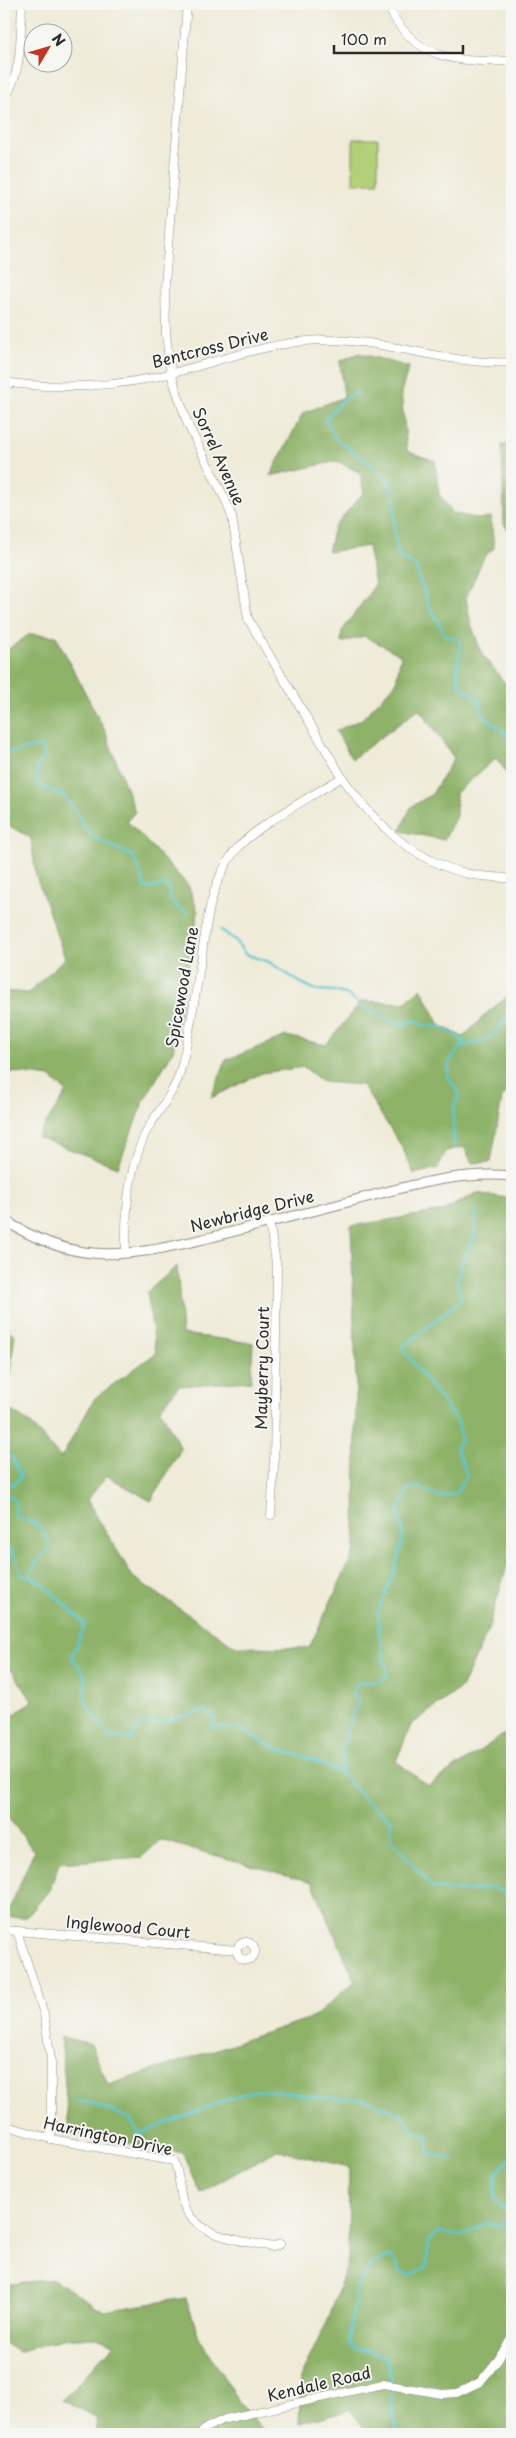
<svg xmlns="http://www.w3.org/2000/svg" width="516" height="2438" viewBox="0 0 516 2438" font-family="'Playpen Sans',sans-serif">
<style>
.green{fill:#b2d077;stroke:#6e7e51}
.forest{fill:#8db268;stroke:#5c6e4a}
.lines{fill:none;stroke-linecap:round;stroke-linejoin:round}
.stream{stroke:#5bc8d0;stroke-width:2.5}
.minor-casing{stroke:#8d8b82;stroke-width:9}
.tertiary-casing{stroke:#8d8b82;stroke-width:11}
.minor{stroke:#fff;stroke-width:8}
.tertiary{stroke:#fff;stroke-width:9}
.labels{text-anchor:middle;stroke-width:4;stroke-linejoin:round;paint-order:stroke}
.street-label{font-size:16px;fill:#2b2b2b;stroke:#f6f6f2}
</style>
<rect width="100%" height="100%" fill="#f6f6f2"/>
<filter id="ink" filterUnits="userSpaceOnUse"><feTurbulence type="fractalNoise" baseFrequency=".02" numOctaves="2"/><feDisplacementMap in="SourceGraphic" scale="10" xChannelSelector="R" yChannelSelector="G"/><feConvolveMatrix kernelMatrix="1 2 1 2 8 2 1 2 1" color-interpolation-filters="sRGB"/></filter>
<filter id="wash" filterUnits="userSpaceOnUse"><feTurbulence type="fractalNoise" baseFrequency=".0096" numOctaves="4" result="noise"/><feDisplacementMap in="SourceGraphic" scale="20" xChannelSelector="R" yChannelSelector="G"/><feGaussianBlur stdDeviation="1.12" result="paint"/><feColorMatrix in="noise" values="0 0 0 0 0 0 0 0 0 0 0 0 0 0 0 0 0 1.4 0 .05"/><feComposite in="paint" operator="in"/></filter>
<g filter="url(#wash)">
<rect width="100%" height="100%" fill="#efebd8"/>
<rect class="green" x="353" y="139" width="25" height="44"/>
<g class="forest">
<path d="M359 353 409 367 401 392 407 451 435 461 439 494 453 513 478 519 491 517 494 548 484 557 466 598 471 624 482 654 509 688 512 687V780L496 758 456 793V816L444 840 400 831 411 807 432 794 454 758 419 709 352 759 336 731 362 719 396 683 401 655 364 636 341 643 342 631 375 585 368 546 328 552 334 527 364 492 360 473 337 461 270 476 303 413 344 397 340 361Z"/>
<path d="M512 444V533L504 525 502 445Z"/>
<path d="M30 634 56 636 105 731 135 812 127 821 188 885 198 912 173 1051 143 1102 118 1167 37 1137 67 1092 50 1077 4 1071V991L28 993 65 958 36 876 31 838 4 823V652Z"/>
<path d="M421 988 440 1025 463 1037 488 1012 512 993V1086L502 1098 491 1162 472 1163 464 1147 446 1151 438 1168 414 1174 402 1147 362 1085 323 1082 304 1067 262 1073 211 1098 226 1060 286 1036 326 1045 362 1001 405 1003Z"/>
<path d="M477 1193 512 1199V1289L507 1291 512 1303V1549L487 1633 461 1688 411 1725 396 1761 428 1786 512 1729V2434H369L350 2410 299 2423 301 2376 330 2315 348 2261 349 2167 277 2150 200 2193 184 2153 69 2132 61 2037 91 2044 108 2085 314 2017 355 1981 312 1882 160 1840 142 1857 59 1863 50 1889 27 1917H6L34 1851 4 1812V1722L32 1701 12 1670 4 1676V1327L15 1335 5 1407 30 1423 61 1458 95 1398 156 1353 147 1292 177 1266 182 1334 253 1343 251 1381 179 1386 160 1409 181 1449 151 1501 107 1476 87 1500 133 1577 236 1647 309 1648 355 1550 356 1380 351 1226 443 1211Z"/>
<path d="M53 2279 104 2311 186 2298 199 2337 241 2405 267 2434H97L96 2417 62 2400 115 2344 96 2337 62 2339 18 2352 4 2343V2285Z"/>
</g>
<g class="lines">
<g class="stream">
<path d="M359 392 343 400 325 419 335 438 376 468 389 482 395 502 394 532 399 558 415 565 429 606 446 636 458 639 460 645 457 667 460 686 479 700 483 714 509 737 512 743"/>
<path d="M4 720 7 752C20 752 28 746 42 746L45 756 36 768 38 785 64 796 77 813 85 829 95 838 133 856 142 875 144 887 153 888 164 884 169 888V898L178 908 188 913"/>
<path d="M221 930 235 940 245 954 269 962 301 983 316 990 334 991 348 995 368 1011 401 1024 417 1020 425 1026H440L464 1041 461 1047"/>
<path d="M454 1147 453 1112 459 1093 448 1077 449 1062 461 1047 484 1041 497 1032 512 1004"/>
<path d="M4 1457H12L21 1477 13 1485 4 1479"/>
<path d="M4 1495 6 1493 16 1502 15 1517C38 1522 42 1525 50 1547L35 1565 29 1577 42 1583 85 1624 72 1657 85 1676 86 1703 109 1737 131 1739 141 1725 160 1723 204 1710 215 1718 212 1728H237L277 1749 308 1758 341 1773 365 1800 391 1820V1839L433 1888 468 1891 492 1887 512 1896"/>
<path d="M4 1544 12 1552 22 1576 29 1577"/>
<path d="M341 1773C341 1747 346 1726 359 1703L352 1694 359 1682H376L388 1677 379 1635 378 1612 394 1573 402 1544 403 1529 398 1512 409 1488 420 1487 438 1497 456 1493 467 1475 456 1447 461 1439 458 1422 402 1348 461 1299 457 1282 462 1261 475 1235 476 1210"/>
<path d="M74 2101 92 2103 130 2119 139 2134 223 2101 253 2091 273 2090 315 2097 362 2099 402 2114 414 2132 429 2137 428 2153 453 2160"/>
<path d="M398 2434C387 2409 397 2381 385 2357L367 2350 352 2349 348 2339 358 2285 373 2263 389 2257 397 2262 399 2272 411 2276 426 2267 429 2240 438 2232 461 2236 487 2223 501 2226 508 2213 495 2200 496 2173 509 2160H512"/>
</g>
</g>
</g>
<g filter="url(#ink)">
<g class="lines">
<g class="minor-casing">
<g id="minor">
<path d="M187 4 165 285 166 335 171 374 188 425 225 499 232 517 248 619 342 777C375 825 415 863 474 875 486 877 500 877 512 879"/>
<path d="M387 4C413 61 456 62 512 61"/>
<path d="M4 100C23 71 20 37 22 4"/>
<path d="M4 382C59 390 119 387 173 373 222 360 270 342 321 340 386 338 448 366 512 362"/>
<path d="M269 1222 277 1268 274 1468 271 1515"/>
<path d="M126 1253C125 1213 128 1172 145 1134 155 1114 174 1094 180 1072 190 1035 195 997 201 960 207 922 210 884 234 852 253 827 313 796 342 777"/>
<path d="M4 1930 17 1931 44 2014 51 2059V2139"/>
<path d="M17 1931 237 1950"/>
<circle cx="246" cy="1951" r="9"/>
<path d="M4 2125 51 2139 174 2161C180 2175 179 2189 183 2203 195 2238 242 2240 273 2247L280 2244"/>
<path d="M200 2434 206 2428 225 2419 383 2384 442 2394 457 2393 480 2382 498 2360 512 2336"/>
</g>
</g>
<g class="tertiary-casing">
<path id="tertiary" d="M4 1220C31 1237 60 1250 92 1253 132 1257 173 1246 212 1237 259 1225 305 1213 352 1201 405 1187 456 1171 512 1176"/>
</g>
<use href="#minor" class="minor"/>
<use href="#tertiary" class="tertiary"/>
</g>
</g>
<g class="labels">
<g class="street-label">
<text transform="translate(210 348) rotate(-14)" y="6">Bentcross Drive</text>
<text transform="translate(219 456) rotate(66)" y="6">Sorrel Avenue</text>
<text transform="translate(182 987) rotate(-80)" y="6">Spicewood Lane</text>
<text transform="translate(252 1211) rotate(-14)" y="6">Newbridge Drive</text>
<text transform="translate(262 1368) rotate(-89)" y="6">Mayberry Court</text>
<text transform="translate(128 1927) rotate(5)" y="6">Inglewood Court</text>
<text transform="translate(108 2136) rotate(12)" y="6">Harrington Drive</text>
<text transform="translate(319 2384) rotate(-13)" y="6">Kendale Road</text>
</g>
</g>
<rect width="516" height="2438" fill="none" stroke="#f6f6f2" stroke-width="20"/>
<g transform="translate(48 48) rotate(52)"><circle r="24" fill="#f6f6f2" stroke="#a5a5a2"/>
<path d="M0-4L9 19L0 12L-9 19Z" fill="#c8321e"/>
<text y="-8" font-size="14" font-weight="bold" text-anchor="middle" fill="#2b2b2b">N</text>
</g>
<path d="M334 45v8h129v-8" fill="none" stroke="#2b2b2b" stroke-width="2.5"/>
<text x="341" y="45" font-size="15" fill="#2b2b2b" stroke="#f6f6f2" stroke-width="4" paint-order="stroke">100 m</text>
</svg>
